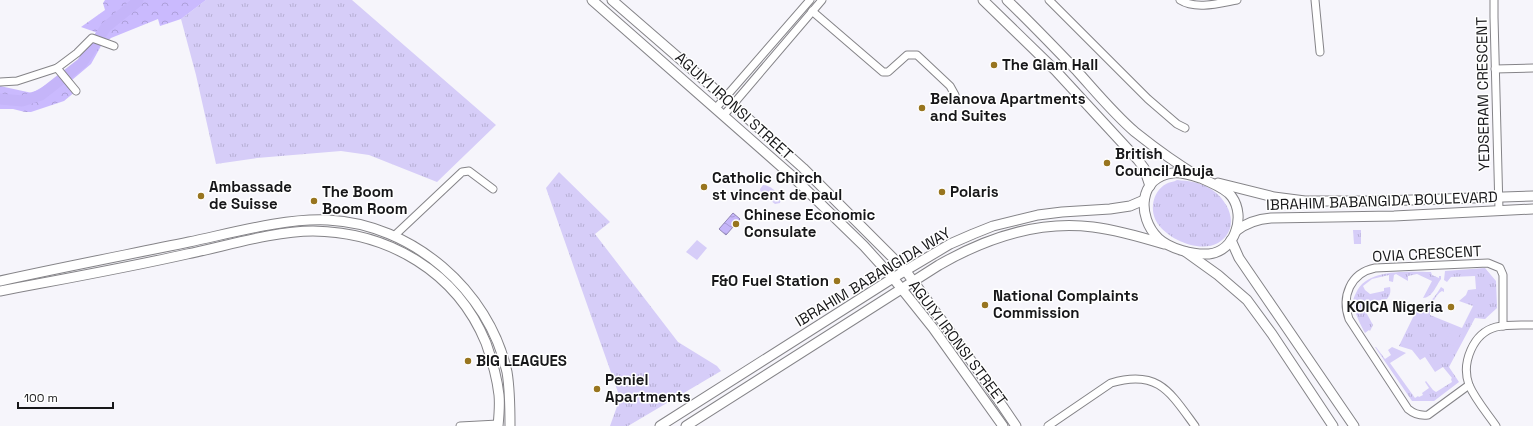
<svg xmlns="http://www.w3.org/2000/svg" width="1533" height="426" viewBox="0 0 1533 426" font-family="'Space Grotesk',sans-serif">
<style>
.grass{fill:url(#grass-tufts)}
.forest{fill:url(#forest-crowns)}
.pitch{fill:#d6cdf8}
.water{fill:url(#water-waves);stroke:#9186b6}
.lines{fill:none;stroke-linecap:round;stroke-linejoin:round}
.river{stroke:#c5b5f9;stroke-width:11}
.street-casing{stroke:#858488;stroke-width:9}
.secondary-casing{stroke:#858488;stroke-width:11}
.street{stroke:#fff;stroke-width:7}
.secondary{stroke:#fff;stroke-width:9}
.poi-dot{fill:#98751f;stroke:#fff;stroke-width:1.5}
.labels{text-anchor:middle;stroke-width:3;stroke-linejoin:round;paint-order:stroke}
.poi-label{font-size:15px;font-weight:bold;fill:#171719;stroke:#fff;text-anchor:start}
.street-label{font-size:15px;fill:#171719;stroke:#fff}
</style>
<defs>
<pattern id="grass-tufts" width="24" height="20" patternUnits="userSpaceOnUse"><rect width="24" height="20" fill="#d6cdf8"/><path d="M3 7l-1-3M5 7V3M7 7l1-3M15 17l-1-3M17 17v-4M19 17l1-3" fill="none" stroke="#b7afd4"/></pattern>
<pattern id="forest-crowns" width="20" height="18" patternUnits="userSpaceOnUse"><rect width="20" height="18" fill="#cabafe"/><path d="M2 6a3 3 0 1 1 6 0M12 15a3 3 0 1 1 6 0" fill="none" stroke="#ad9fd9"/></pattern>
<pattern id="water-waves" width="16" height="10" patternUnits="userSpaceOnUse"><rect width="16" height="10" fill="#c5b5f9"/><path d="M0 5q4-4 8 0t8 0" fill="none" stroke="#a89bd5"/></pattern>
</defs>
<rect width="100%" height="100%" fill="#f6f5fb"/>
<g class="grass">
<path d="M206 0H352L496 125 437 182 369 155 341 151 257 158 216 164 196 75 181 19Z"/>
<path d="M559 172 610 222 595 234 678 342 717 366 721 371 628 426H610L620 398 546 188Z"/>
<path d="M1177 180C1188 181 1198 182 1207 187 1228 197 1243 228 1218 243 1200 253 1169 240 1158 224 1149 211 1152 192 1166 184 1169 182 1174 182 1177 180Z"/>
<path d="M763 185C770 185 777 192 781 198L780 203 775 204 761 193 760 189Z"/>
<path d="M1353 230H1361V244H1354Z"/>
<path d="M1485 268 1496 281 1497 308 1485 319 1475 318 1449 367 1459 382 1434 401H1412L1375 347H1376L1385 359 1391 355 1388 350 1392 347 1406 353 1390 363 1415 398 1418 396 1419 397 1423 395 1422 393 1429 388 1425 382 1426 381 1433 390 1436 392 1452 382 1451 379 1452 378 1443 367 1435 372 1425 357 1420 360 1412 350 1399 346 1418 307 1416 305 1417 303C1430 307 1435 296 1441 287L1444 289V292L1442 291C1436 294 1429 308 1430 315L1462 328 1473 306 1459 301 1466 295 1468 290 1476 289 1475 276 1451 277 1447 282 1444 280 1445 271Z"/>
<path d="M1431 272 1432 275 1439 278V276H1441V279C1436 286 1432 298 1423 298L1432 281 1417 274 1408 276V281L1396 274 1394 275 1393 282 1389 281V275L1372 279 1363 286 1365 290 1370 294 1384 291V288L1390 287C1391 292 1390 295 1387 299 1377 302 1366 297 1367 314L1373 325 1370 331 1369 330 1365 333C1361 326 1353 310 1353 301 1353 299 1355 295 1356 293 1366 268 1409 272 1431 272Z"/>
</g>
<path class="forest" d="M105 0H206L181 19 160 26 158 19 111 38 101 46 91 64 72 80 76 91 64 101 31 112H25L13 109H0V86L32 93C57 78 89 64 98 33L81 27 105 10 103 3Z"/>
<g class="pitch">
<path d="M697 240 707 248 697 260 686 252Z"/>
<path d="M1453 329 1461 333 1453 346 1445 341Z"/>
</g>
<path class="water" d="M733 213 740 219 726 235 719 229Z"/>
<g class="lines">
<path class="river" d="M0 99 22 101 41 95 82 63 106 27 137 2 138 0"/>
<g class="street-casing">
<g id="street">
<path d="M1049 0 1148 99 1177 124 1185 128"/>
<path d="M1180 0C1196 10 1220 3 1237 0"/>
<path d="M1315 0 1320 52"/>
<path d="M1494 0V17L1499 210"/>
<path d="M812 11 883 72H888L907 55H917L950 86 955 95"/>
<path d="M57 68 76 91"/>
<path d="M1495 69 1533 68"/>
<path d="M0 82 17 81 57 68 77 53 92 38 114 46"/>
<path d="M716 108 810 0"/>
<path d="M724 115 822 0"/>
<path d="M394 236 462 172 469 171 493 189"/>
<path d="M1469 385 1428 415C1420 416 1414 414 1408 409L1349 319C1341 297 1350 273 1375 268L1488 263 1500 268 1503 275V326"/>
<path d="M460 426 498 424"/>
<path d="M1048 426 1111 383C1158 369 1170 392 1195 426"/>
<path d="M1496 426C1487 413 1475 399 1469 385 1461 363 1473 333 1496 327 1508 324 1521 325 1533 325"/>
</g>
</g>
<g class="secondary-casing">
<g id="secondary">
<path d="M592 0 792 176 864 246 893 278 933 328 1003 426"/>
<path d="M612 0 733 105 803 168 905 270 980 373 1016 426"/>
<path d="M983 0 1055 70 1138 160 1144 168 1150 186"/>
<path d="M1007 0C1031 23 1054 47 1077 71 1096 92 1114 114 1135 132 1155 148 1177 164 1199 177 1210 183 1225 187 1232 197 1246 217 1235 251 1209 254 1193 255 1170 249 1158 238 1137 217 1138 177 1173 173 1182 172 1191 175 1200 178"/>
<path d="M1218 183 1274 197 1305 201H1381L1533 196"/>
<path d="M1236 231C1246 223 1258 219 1271 218L1394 216 1533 209"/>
<path d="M1231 240 1239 258 1354 426"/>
<path d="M1186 252 1218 275 1247 300 1272 334 1333 426"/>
<path d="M0 281C63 267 126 255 189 242 232 233 285 218 328 220 412 224 489 290 507 372 510 390 510 408 510 426"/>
<path d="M0 291C63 279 125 268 187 254 226 246 274 231 313 231 389 232 457 272 486 343 492 360 497 377 499 395 500 405 499 416 498 426"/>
<path d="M660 426 893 278 950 244 973 234 993 226 1038 215 1062 212 1110 209 1130 206 1144 200"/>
<path d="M686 426 939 265C986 238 1039 220 1093 227 1117 230 1141 237 1164 244"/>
</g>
</g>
<use href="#street" class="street"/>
<use href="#secondary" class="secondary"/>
</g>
<g class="poi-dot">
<circle cx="994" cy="65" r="4"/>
<circle cx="922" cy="108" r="4"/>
<circle cx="1107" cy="163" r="4"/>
<circle cx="704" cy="187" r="4"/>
<circle cx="942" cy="192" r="4"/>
<circle cx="201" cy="196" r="4"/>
<circle cx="314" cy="201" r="4"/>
<circle cx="736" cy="224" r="4"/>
<circle cx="837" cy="281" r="4"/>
<circle cx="985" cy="305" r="4"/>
<circle cx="1451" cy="307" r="4"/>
<circle cx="468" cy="361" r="4"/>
<circle cx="597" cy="389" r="4"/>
</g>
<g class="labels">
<g class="poi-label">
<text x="1002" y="70">The Glam Hall</text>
<text x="930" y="104">Belanova Apartments<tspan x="930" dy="17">and Suites</tspan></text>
<text x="1115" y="159">British<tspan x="1115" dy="17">Council Abuja</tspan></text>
<text x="712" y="183">Catholic Chirch<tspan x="712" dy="17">st vincent de paul</tspan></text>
<text x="209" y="192">Ambassade<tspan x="209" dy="17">de Suisse</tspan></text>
<text x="322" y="197">The Boom<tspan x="322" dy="17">Boom Room</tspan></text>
<text x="950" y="197">Polaris</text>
<text x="744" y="220">Chinese Economic<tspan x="744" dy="17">Consulate</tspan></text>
<text x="829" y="286" text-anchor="end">F&amp;O Fuel Station</text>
<text x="993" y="301">National Complaints<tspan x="993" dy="17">Commission</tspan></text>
<text x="1443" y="312" text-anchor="end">KOICA Nigeria</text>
<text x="476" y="366">BIG LEAGUES</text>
<text x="605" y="385">Peniel<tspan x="605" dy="17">Apartments</tspan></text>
</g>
<g class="street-label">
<text transform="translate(1483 94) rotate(-91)" y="5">YEDSERAM CRESCENT</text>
<text transform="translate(734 106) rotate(42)" y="5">AGUIYI IRONSI STREET</text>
<text transform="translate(1382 201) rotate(-2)" y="5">IBRAHIM BABANGIDA BOULEVARD</text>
<text transform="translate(1427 254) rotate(-3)" y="5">OVIA CRESCENT</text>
<text transform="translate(873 277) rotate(-31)" y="5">IBRAHIM BABANGIDA WAY</text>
<text transform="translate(958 343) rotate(53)" y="5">AGUIYI IRONSI STREET</text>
</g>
</g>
<path d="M18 402v6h95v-6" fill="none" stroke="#171719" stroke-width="2"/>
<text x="24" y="402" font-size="12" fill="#171719" stroke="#ffffff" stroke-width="3" paint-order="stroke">100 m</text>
</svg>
